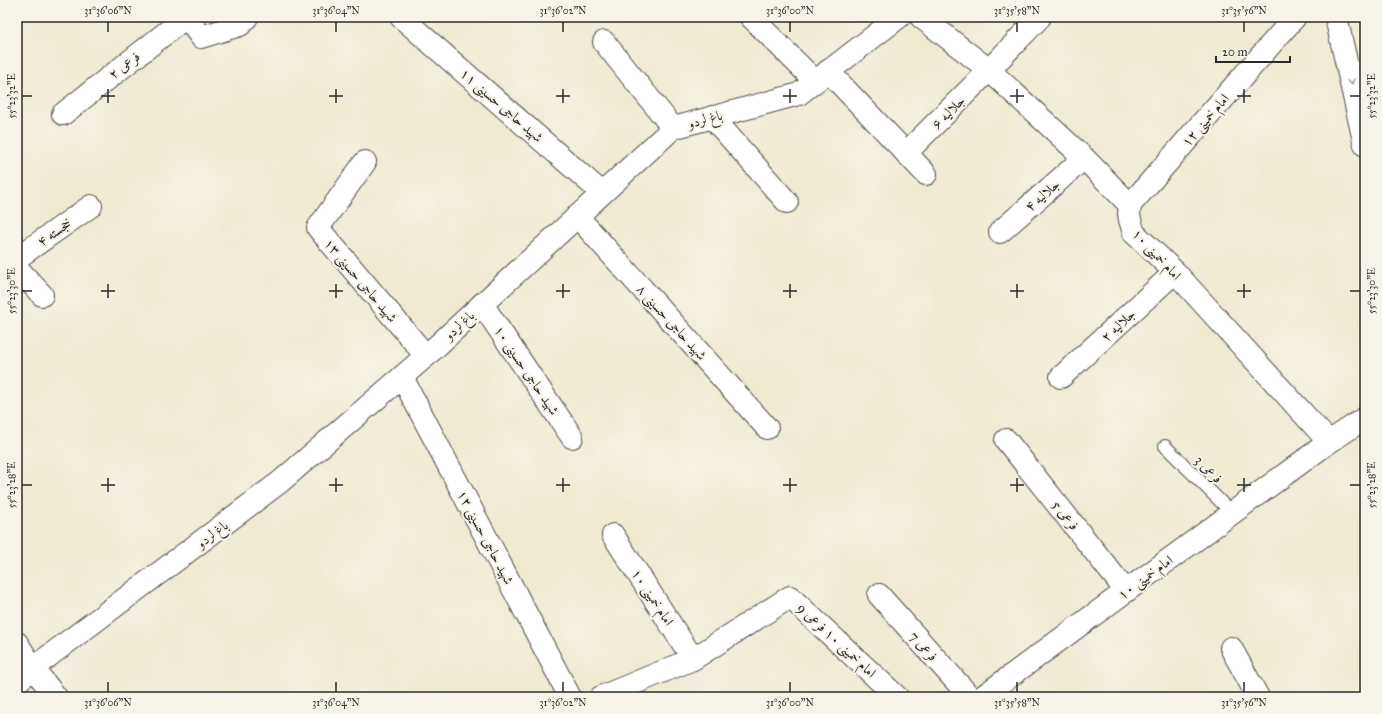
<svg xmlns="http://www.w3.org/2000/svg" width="1382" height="714" viewBox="0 0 1382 714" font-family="'IM FELL Great Primer',Amiri,serif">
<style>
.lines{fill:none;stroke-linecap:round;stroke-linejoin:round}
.service-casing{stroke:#494844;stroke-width:14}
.minor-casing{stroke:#494844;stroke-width:24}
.secondary-casing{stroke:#494844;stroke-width:24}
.service{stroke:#fff;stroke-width:12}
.minor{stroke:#fff;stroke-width:22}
.secondary{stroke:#fff;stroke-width:22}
.oneway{stroke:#a0a0a0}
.ticks{fill:none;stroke:#2b2b2b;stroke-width:1.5}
.labels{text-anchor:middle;stroke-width:4;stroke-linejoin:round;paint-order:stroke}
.street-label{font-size:14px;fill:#2b2b2b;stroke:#f7f3e8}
.neatline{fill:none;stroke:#2b2b2b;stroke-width:1.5}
.ticks-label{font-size:10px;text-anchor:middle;fill:#2b2b2b}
</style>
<rect width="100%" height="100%" fill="#f7f3e8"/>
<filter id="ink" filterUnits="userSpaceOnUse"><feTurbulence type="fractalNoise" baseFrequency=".025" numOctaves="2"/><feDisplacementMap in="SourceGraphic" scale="8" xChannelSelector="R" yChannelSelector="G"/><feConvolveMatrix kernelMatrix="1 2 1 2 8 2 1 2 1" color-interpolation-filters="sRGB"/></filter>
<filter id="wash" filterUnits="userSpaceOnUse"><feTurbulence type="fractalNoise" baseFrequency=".012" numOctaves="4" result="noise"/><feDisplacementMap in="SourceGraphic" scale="16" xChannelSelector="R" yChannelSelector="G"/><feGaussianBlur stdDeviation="0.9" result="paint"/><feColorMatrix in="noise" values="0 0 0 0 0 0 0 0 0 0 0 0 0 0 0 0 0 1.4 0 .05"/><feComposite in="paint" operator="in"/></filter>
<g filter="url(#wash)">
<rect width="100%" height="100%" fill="#f0ead3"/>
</g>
<g filter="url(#ink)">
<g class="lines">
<g class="service-casing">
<path id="service" d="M1165 446 1232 513"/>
</g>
<g class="minor-casing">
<g id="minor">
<path d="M187 17 201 37 240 25 247 17"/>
<path d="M401 17 602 193"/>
<path d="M751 17 815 81"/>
<path d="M921 17 989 70 1084 158 1130 205"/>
<path d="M604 42 673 128"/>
<path d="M828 71 926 174"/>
<path d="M63 114 186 17"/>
<path d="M712 117 787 202"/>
<path d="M906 153 989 70 1040 17"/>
<path d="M365 162 318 228 426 356"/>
<path d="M1130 205 1129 214 1130 220 1134 233 1175 272 1329 442"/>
<path d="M1130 205 1295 17"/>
<path d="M577 216 767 428"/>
<path d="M1000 232 1084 158"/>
<path d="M17 258 91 206"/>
<path d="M17 268 42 295"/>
<path d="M482 304 572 437"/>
<path d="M402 377 570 697"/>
<path d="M1061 377 1175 272"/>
<path d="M1006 440 1126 591"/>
<path d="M613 535 693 659"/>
<path d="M879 595 970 697"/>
<path d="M17 643 33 668 56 697"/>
<path d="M1231 648 1258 697"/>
<path d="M17 682 33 668 280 482 426 356 673 128 799 94 899 17"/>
<path d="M601 697 693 659 790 597 897 697"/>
<path d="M982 697 1329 442 1365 418"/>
</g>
</g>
<g class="secondary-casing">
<path id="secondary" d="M1336 17 1365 145"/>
</g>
<use href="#service" class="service"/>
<use href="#minor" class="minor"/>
<use href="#secondary" class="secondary"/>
</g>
<defs><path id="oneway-chevron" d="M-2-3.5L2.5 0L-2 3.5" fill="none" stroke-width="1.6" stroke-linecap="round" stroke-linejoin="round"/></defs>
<use class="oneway" href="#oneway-chevron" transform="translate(1351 82) rotate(77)"/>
</g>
<path class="ticks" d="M108 22V32M336 22V32M563 22V32M790 22V32M1017 22V32M1244 22V32M108 89V103M336 89V103M563 89V103M790 89V103M1017 89V103M1244 89V103M22 96H32M101 96H115M329 96H343M556 96H570M783 96H797M1010 96H1024M1237 96H1251M1350 96H1360M108 284V298M336 284V298M563 284V298M790 284V298M1017 284V298M1244 284V298M22 291H32M101 291H115M329 291H343M556 291H570M783 291H797M1010 291H1024M1237 291H1251M1350 291H1360M108 478V492M336 478V492M563 478V492M790 478V492M1017 478V492M1244 478V492M22 485H32M101 485H115M329 485H343M556 485H570M783 485H797M1010 485H1024M1237 485H1251M1350 485H1360M108 682V692M336 682V692M563 682V692M790 682V692M1017 682V692M1244 682V692"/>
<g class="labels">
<g class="street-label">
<text transform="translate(124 65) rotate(-38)" y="5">فرعی ۲</text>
<text transform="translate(502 105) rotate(41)" y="5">شهید حاجی حسینی ۱۱</text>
<text transform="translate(948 112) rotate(-45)" y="5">جلالیه ۶</text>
<text transform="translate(705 119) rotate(-15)" y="5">باغ لردو</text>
<text transform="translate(1205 120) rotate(-49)" y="5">امام خمینی ۱۲</text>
<text transform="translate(1042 195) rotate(-41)" y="5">جلالیه ۴</text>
<text transform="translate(54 232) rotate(-35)" y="5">خجسته ۴</text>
<text transform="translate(1157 254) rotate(47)" y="5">امام خمینی ۱۰</text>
<text transform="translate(361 280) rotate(50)" y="5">شهید حاجی حسینی ۱۳</text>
<text transform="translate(672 322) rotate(48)" y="5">شهید حاجی حسینی ۸</text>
<text transform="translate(459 325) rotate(-43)" y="5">باغ لردو</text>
<text transform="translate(1118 325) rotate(-43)" y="5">جلالیه ۲</text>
<text transform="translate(527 370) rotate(56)" y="5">شهید حاجی حسینی ۱۰</text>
<text transform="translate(1209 469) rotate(45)" y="5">فرعی 3</text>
<text transform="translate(1066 515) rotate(51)" y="5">فرعی 5</text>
<text transform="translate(212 534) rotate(-37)" y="5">باغ لردو</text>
<text transform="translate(486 537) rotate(62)" y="5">شهید حاجی حسینی ۱۲</text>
<text transform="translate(1145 577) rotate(-36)" y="5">امام خمینی ۱۰</text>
<text transform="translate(653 597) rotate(57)" y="5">امام خمینی ۱۰</text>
<text transform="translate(837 640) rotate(43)" y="5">امام خمینی ۱۰ فرعی 9</text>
<text transform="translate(924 646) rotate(48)" y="5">فرعی 7</text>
</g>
</g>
<rect width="1382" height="714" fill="none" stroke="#f7f3e8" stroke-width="44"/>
<path d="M1216 56v6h74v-6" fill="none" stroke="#2b2b2b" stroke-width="2"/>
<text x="1222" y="56" font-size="12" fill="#2b2b2b" stroke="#f7f3e8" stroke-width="3" paint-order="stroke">20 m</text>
<rect x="22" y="22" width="1338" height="670" class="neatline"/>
<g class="ticks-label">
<text x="108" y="14">31°36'06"N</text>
<text x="336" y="14">31°36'04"N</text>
<text x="563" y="14">31°36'02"N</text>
<text x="790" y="14">31°36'00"N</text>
<text x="1017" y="14">31°35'58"N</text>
<text x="1244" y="14">31°35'56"N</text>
<text transform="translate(1371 96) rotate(-90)" y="4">55°23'32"E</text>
<text transform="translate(11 96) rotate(-90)" y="4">55°23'32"E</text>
<text transform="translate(1371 291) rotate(-90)" y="4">55°23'30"E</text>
<text transform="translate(11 291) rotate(-90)" y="4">55°23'30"E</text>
<text transform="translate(1371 485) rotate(-90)" y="4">55°23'28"E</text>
<text transform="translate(11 485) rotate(-90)" y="4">55°23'28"E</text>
<text x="108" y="706">31°36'06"N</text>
<text x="336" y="706">31°36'04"N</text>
<text x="563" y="706">31°36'02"N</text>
<text x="790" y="706">31°36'00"N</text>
<text x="1017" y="706">31°35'58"N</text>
<text x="1244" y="706">31°35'56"N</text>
</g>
</svg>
